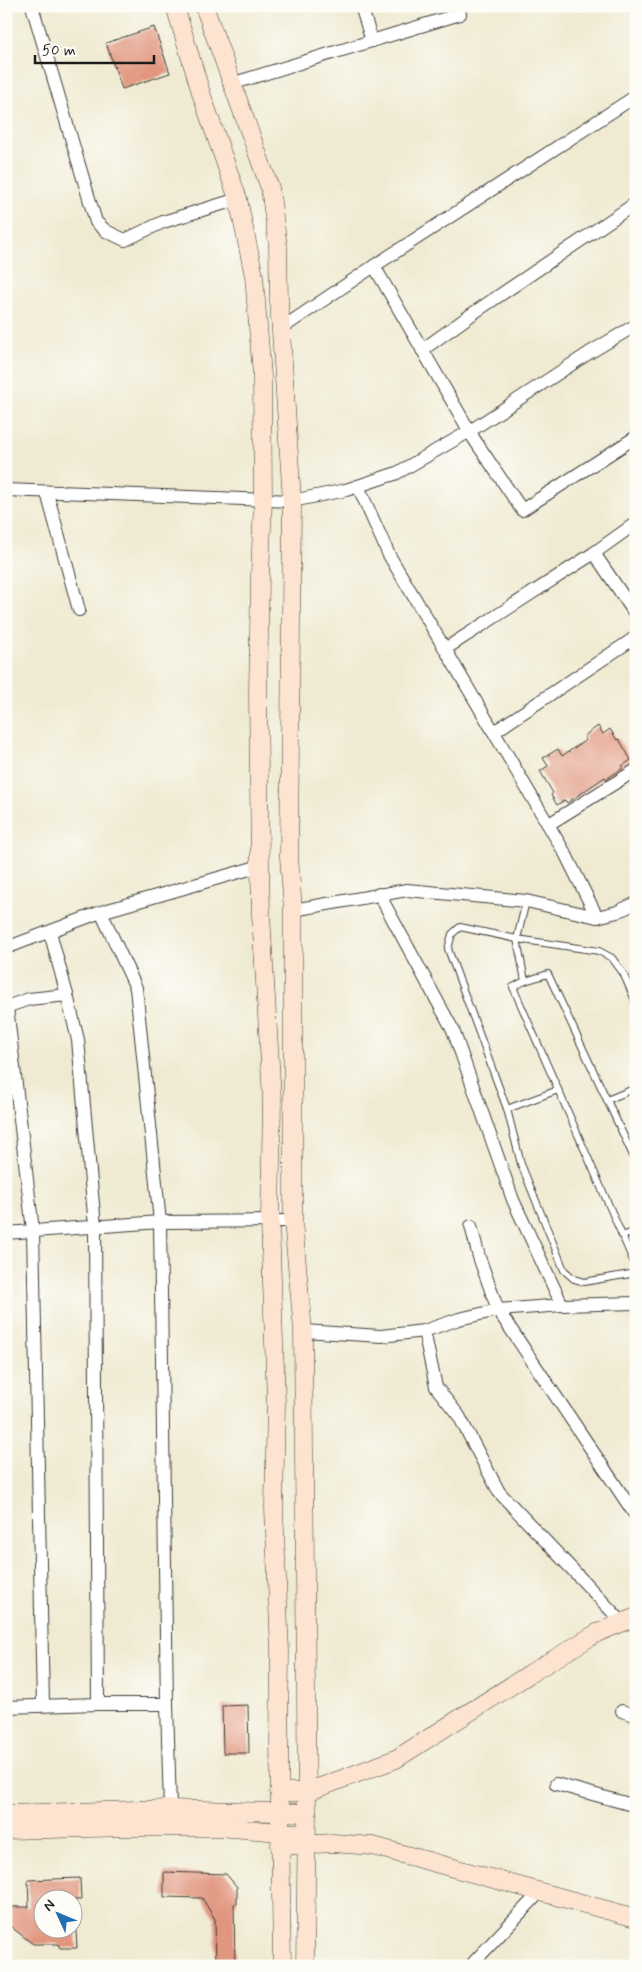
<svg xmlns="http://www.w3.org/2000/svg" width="642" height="1972" viewBox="0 0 642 1972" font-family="Mynerve,sans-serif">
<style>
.building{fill:#e1967f}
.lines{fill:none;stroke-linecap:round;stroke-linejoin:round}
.lane-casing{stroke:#3c3b37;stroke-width:8}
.street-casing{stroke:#3c3b37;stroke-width:14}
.secondary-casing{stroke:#3c3b37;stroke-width:19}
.lane{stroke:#fff;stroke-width:6}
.street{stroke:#fff;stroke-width:12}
.secondary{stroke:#fde4d0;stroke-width:18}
</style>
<rect width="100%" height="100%" fill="#fdfcf7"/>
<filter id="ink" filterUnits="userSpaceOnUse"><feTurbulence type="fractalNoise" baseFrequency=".02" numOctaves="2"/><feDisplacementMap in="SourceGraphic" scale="10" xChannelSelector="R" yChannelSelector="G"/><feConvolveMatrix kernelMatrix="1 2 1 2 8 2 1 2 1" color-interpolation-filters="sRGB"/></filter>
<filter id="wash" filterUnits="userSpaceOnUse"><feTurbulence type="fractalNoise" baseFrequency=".0096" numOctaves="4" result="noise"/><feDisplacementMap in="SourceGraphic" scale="20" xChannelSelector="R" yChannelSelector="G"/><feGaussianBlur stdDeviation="1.12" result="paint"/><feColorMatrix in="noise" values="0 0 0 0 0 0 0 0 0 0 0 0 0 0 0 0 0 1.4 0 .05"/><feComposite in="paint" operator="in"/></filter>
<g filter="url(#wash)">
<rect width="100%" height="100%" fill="#efead1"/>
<g id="blocks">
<g class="building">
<path d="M154 27 170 73 122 89 106 43Z"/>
<path d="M598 726 603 734 610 729 617 740 619 739 631 760 622 766 623 768 606 779 605 777 567 803 565 800 557 805 551 795 553 793 540 771 548 766 543 758 558 749 562 756 586 740 584 736Z"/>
<path d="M248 1705 249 1753H223L222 1706Z"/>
<path d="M164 1872 226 1874 237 1887V1904H234L235 1966H216L215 1919 202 1898 164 1897Z"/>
<path d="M80 1878 81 1900H42V1930H76L77 1948H60L58 1944H33L6 1923V1907H29L28 1880Z"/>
</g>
</g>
</g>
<g filter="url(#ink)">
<use href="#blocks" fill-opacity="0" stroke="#3c3b37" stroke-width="1"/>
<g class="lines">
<g class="lane-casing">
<g id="lane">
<path d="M526 901 517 939 525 981 513 987 636 1267"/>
<path d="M525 981 548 974 636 1162"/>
<path d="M636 1002 623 973 612 958 599 951 517 939 460 927 452 934 448 949 507 1109 521 1164 564 1270 574 1279 584 1282 636 1273"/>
<path d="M607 1100 636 1088"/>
<path d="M507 1109 558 1090"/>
<path d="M622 1236 636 1231"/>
</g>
</g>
<g class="street-casing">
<g id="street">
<path d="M32 6 96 222 106 231 125 240 163 222 238 199"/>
<path d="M361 6 372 41"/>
<path d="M231 84 460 14"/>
<path d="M374 266 474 439 522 510 636 437"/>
<path d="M282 328 374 266 636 96"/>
<path d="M422 350 475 312 636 203"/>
<path d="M358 486 389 555 445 649"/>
<path d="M6 490 292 501 346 490 397 473 470 431 589 353 636 325"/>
<path d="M47 493 79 610"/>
<path d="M594 553 636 615"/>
<path d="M494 732 636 637"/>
<path d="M549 824 636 770"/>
<path d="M293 910 407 890 526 901 597 917 617 912 636 903"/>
<path d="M101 912 136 988 160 1222 167 1704"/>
<path d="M597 917 566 855 445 649 594 553 636 523"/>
<path d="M50 932 67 995 78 1040 95 1226 98 1704"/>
<path d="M6 948 101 912 260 866"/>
<path d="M6 1007 29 999 67 995"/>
<path d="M7 1007 33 1231 43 1705"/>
<path d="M471 1226 479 1257 498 1310 636 1516"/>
<path d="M6 1233 160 1222 293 1221"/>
<path d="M562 1305 636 1303"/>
<path d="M303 1331 381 1336 424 1331 459 1319 498 1310 562 1305 513 1200 453 1030 379 894"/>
<path d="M424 1331 436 1387 459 1416 499 1492 621 1621"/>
<path d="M6 1707 98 1704H167L170 1809"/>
<path d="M622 1711 636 1716"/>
<path d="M556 1784 636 1806"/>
<path d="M474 1962 540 1892"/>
</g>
</g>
<g class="secondary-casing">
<g id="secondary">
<path d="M175 6 202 96 238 199 254 276 262 376 263 500 260 576 258 693 260 866 261 915 272 1098 270 1221 276 1402 274 1508 280 1652 279 1740 282 1966"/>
<path d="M204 6 270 188 278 246 279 301 292 501 289 857 293 910V1221L303 1331 307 1813 305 1966"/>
<path d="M279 1792H307L396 1759 531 1673 597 1633 636 1617"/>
<path d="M6 1814 170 1809 307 1813"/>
<path d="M6 1830 131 1827H218L306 1834"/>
<path d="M280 1846 333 1843 373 1846 636 1918"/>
</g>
</g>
<use href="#lane" class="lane"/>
<use href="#street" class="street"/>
<use href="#secondary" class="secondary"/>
</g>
</g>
<rect width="642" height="1972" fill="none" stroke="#fdfcf7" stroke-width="25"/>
<g transform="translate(58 1914) rotate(314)"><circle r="24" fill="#fdfcf7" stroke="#a3a29f"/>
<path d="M0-4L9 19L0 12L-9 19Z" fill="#1f6fb2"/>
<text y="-8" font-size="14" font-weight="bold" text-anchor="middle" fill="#1c1c1c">N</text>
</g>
<path d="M35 55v8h119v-8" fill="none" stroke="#1c1c1c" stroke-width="2.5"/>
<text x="42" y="55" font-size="15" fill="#1c1c1c" stroke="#fdfcf7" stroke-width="4" paint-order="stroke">50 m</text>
</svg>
